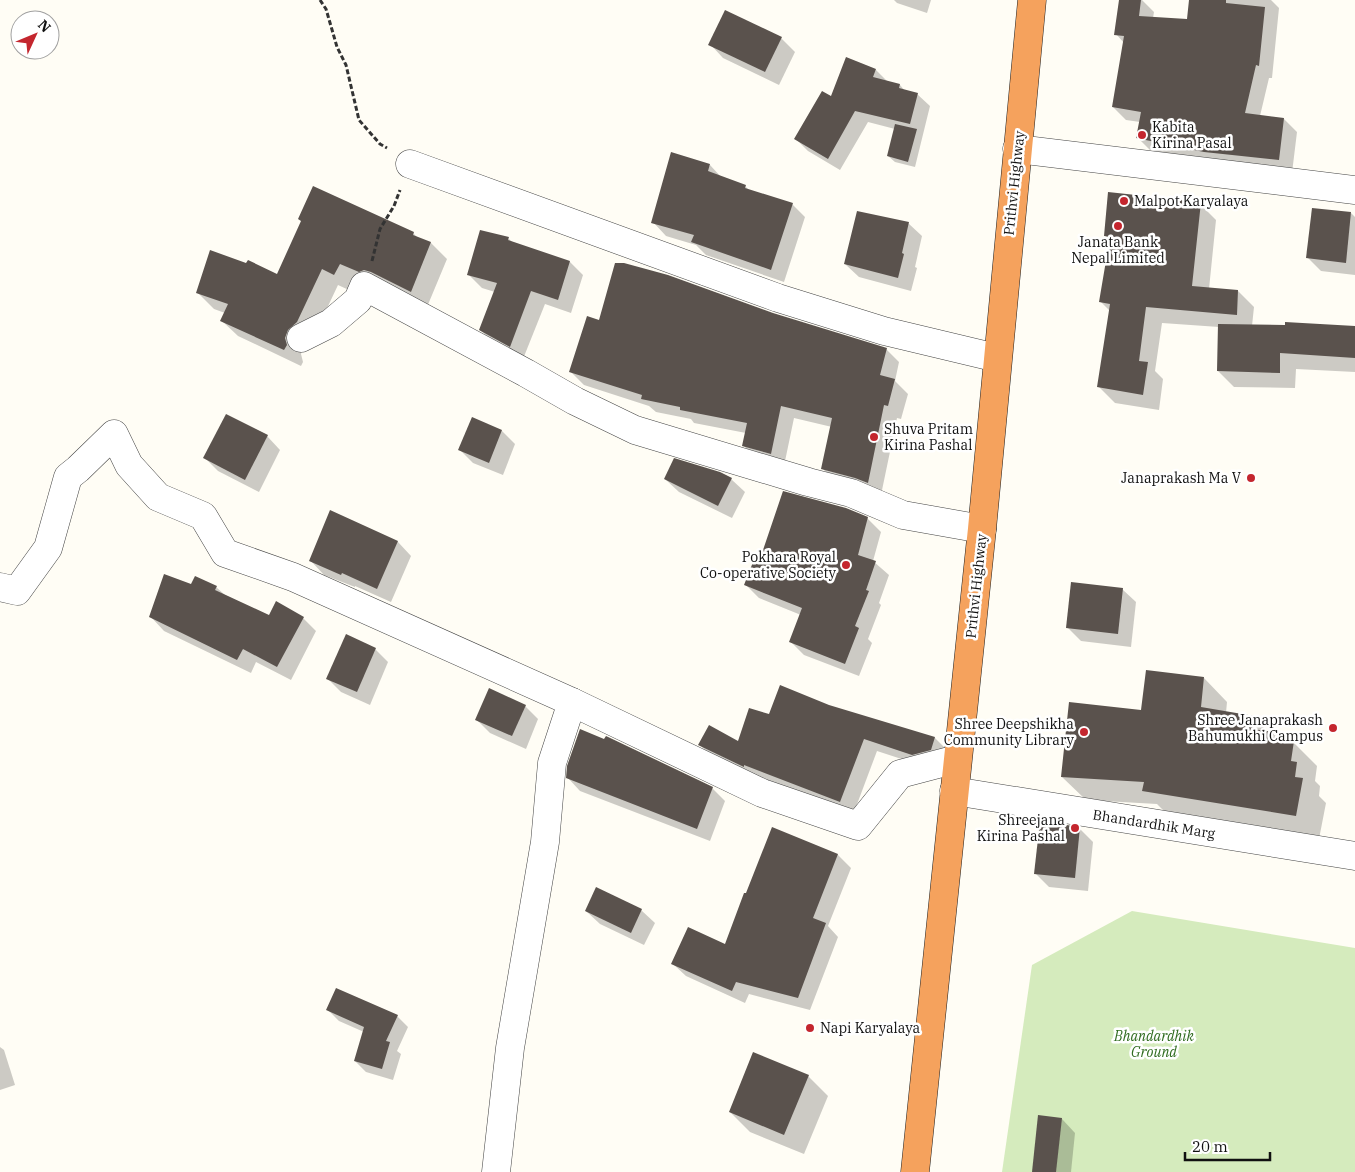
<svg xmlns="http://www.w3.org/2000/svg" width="1355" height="1172" viewBox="0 0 1355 1172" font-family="'IBM Plex Serif',serif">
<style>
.green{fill:#d5ebbd}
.shadow{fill:#0003}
.building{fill:#5a524d}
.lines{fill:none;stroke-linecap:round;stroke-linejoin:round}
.minor-casing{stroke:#444;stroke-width:29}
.highway-casing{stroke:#222;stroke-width:29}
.path{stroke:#333;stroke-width:3;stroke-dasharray:5 2.5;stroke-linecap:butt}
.minor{stroke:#fff;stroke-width:28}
.highway{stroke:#f5a25d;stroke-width:28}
.poi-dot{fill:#c4262e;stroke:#fff;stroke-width:2}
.labels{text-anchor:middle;stroke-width:5;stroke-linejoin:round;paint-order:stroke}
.poi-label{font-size:14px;fill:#111;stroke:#fff;text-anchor:end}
.street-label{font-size:14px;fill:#111;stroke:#fff}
.park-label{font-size:14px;font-style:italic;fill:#2f6b1f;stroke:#fff}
</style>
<rect width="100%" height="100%" fill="#fffdf5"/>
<path class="green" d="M1132 911 1355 948V1172H1002L1032 965Z"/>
<g class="shadow">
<path d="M894 0H931L927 13 897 3Z"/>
<path d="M1121 0H1142L1154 12 1153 18 1188 21 1190 0H1271L1279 8 1272 78H1269L1260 116 1284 119 1297 132 1292 173 1218 164 1150 150 1137 137 1140 122 1126 120 1113 107 1124 43 1116 34Z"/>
<path d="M725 12 781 38 795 52 779 85 723 58 710 44Z"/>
<path d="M876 70 888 82 900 85 905 91 917 94 930 106 915 167 895 162 888 156 895 129 868 122 840 170 808 151 796 139 831 98Z"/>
<path d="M710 165 722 178 745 186 750 191 792 204 805 217 784 282 706 255 696 245 666 236 653 222Z"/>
<path d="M1200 204 1216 220 1209 289 1238 291 1254 307 1252 326 1355 327V372L1296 369 1295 388 1234 387 1218 371 1219 327 1162 323 1155 371 1163 379 1159 410 1115 403 1099 387 1110 311 1100 301 1111 242 1105 236Z"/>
<path d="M1351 213 1355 217V275L1321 271 1308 258Z"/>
<path d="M908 223 922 236 915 267 917 268 911 291 859 277 845 264Z"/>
<path d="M481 231 509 239 513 243 570 262 583 275 571 313 545 304 523 359 494 343 480 330 495 292 482 288 469 275Z"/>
<path d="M413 233 418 238 431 243 447 259 427 307 351 291 338 285 313 338 303 346 301 354 303 362 301 366 238 336 221 320 225 313 214 309 198 293 278 275Z"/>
<path d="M772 314 886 349 899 362 895 381 908 394 901 419 897 418 881 495 836 482 823 469 832 427 794 418 784 466 756 459 743 445 746 433 694 423 691 419 656 412 649 406 584 385 570 371 600 321Z"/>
<path d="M502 431 515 444 503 475 473 463 460 450Z"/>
<path d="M267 436 280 450 259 492 218 471 205 458Z"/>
<path d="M665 479H731L745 492 732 518 679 492Z"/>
<path d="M331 512 398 542 411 556 391 602 355 586V587L324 575 311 561Z"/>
<path d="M867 518 881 532 873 561 889 575 879 603 881 605 868 639 872 643 859 676 804 655 791 642 801 615 759 598 745 584 761 561Z"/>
<path d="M192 586 216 587 225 595 269 617 303 618 316 631 291 680 256 662 251 673 164 631 151 617Z"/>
<path d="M1122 589 1136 602 1131 647 1081 641 1068 628Z"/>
<path d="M375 649 388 662 370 705 341 692 328 679Z"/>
<path d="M1204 678 1227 702 1226 713 1253 717 1268 732 1273 733 1280 740 1293 742 1317 766 1315 781 1320 786 1319 796 1326 803 1319 839 1167 814 1157 804 1086 800 1062 777 1142 711Z"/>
<path d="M525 706 538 719 526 749 490 733 477 720Z"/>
<path d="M829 706 935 738 948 751 926 767 877 751 853 815 758 778 713 758 700 745 739 743 770 716Z"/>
<path d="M605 741 712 788 725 801 710 841 580 791 568 778Z"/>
<path d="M1079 828 1093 842 1088 891 1049 887 1036 874Z"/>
<path d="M773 829 838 855 851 868 828 926 838 937 810 1010 749 994 745 1003 686 976 673 964 726 946Z"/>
<path d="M641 910 655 923 644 945 600 924 586 911Z"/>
<path d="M328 1010 397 1016 408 1027 397 1051 401 1054 393 1080 366 1072 355 1061 364 1032 339 1021Z"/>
<path d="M0 1047 4 1050 15 1085 0 1090Z"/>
<path d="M808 1076 828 1096 804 1154 750 1132 730 1112Z"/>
<path d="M1039 1116 1062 1119 1075 1133 1071 1172H1033Z"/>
</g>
<g class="building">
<path d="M1119 0H1141L1139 16 1187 19 1189 0H1226V3L1265 7 1259 66 1256 65 1245 113 1284 118 1279 160 1204 152 1136 138 1141 112 1112 107 1124 36 1114 35Z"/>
<path d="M725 10 782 37 765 72 708 45Z"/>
<path d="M846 57 876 69 873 77 900 84 899 88 918 93 910 124 855 111 828 159 794 139 822 91 831 96Z"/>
<path d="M895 124 917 129 908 162 887 156Z"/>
<path d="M671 152 710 164 708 171 746 185 745 188 793 203 771 270 691 242 694 235 651 223Z"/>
<path d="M313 186 414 232 413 235 431 242 411 292 371 272 364 270 359 272 340 264 334 275 322 269 297 322 288 330 285 338 287 345 284 350 220 321 228 304 196 293 210 250 246 263 248 260 277 274 301 221 298 219Z"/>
<path d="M1108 192 1201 202 1192 286 1238 290 1237 315 1146 307 1139 361 1148 362 1143 395 1097 387 1110 304 1099 302 1110 237 1104 236Z"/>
<path d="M1312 208 1351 212 1346 263 1306 258Z"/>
<path d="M857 211 909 222 902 253 904 254 898 278 844 264Z"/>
<path d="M480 230 509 237 508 240 570 261 558 300 531 291 510 347 479 330 497 283 467 275Z"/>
<path d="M615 263H624L668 275 773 313 887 348 880 375 895 379 888 406 884 405 868 483 855 478 821 469 832 418 781 406 771 454 742 446 747 423 680 410V407L641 399 642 395 569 372 587 316 599 320Z"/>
<path d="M1285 322 1355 326V358L1280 353V373L1217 371 1218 324 1285 325Z"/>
<path d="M226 414 268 435 245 480 203 458Z"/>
<path d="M472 417 502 430 489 463 458 450Z"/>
<path d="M674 458 720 472 732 478 718 506 664 479Z"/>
<path d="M783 491 846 508 868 517 858 555 876 561 866 590 869 591 855 626 859 628 845 664 789 642 802 608 744 585 755 557 760 559Z"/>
<path d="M330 510 398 541 377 589 342 573 341 575 309 561Z"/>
<path d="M164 574 191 584 195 576 217 586 215 590 269 615 276 601 304 617 277 667 243 649 237 660 149 617Z"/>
<path d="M1071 582 1123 588 1118 634 1066 628Z"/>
<path d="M346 634 376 648 357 692 326 679Z"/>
<path d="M1146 670 1204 677 1201 707 1254 716 1252 729 1274 732 1273 737 1294 741 1291 761 1297 762 1295 777 1303 778 1296 816 1142 791 1144 782 1061 777 1069 702 1141 710Z"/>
<path d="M780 685 829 705 935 737 931 750 912 755 864 739 840 802 744 765V767L698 745 709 725 738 741 749 708 769 714Z"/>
<path d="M489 688 526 705 512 736 475 720Z"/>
<path d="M580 729 604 739 606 736 713 787 697 829 566 778 567 766Z"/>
<path d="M1040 821 1080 827 1075 878 1034 874Z"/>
<path d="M772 827 838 854 813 918 826 923 798 998 736 982 732 991 671 964 688 927 725 944 744 893H746Z"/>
<path d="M596 887 642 909 631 933 585 911Z"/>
<path d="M336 988 398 1015 386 1041 390 1042 382 1069 354 1061 364 1027 326 1010Z"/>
<path d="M753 1052 809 1075 784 1135 729 1112Z"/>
<path d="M1038 1115 1062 1118 1056 1172H1032Z"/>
</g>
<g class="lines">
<g class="minor-casing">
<g id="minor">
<path d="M1017 149 1355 190"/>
<path d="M410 164 778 298 884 331 997 358"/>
<path d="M301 338 331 323 358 300 364 286 526 373 575 401 635 430 808 482 851 493 903 515 982 529"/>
<path d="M0 587 17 591 48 548 68 477 78 469 114 434 129 465 158 497 203 516 225 553 293 577 572 702 762 793 858 826 900 774 957 759"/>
<path d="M954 791 1355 856"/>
<path d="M496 1172 510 1048 545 842 552 763 572 702"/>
</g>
</g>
<g class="highway-casing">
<path id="highway" d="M915 1172 982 529 1032 0"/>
</g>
<g class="path">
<path d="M320 0 326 9 337 47 346 65 359 120 380 144 387 148"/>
<path d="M372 261 380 229 394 206 400 190"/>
</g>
<use href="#minor" class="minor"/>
<use href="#highway" class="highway"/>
</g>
<g class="poi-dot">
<circle cx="1142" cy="135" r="5"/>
<circle cx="1124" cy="201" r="5"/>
<circle cx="1118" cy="226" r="5"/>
<circle cx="874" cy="437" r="5"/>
<circle cx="1251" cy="478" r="5"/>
<circle cx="846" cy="565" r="5"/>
<circle cx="1333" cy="728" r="5"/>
<circle cx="1084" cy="732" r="5"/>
<circle cx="1075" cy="828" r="5"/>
<circle cx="810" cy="1028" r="5"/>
</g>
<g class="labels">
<g class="poi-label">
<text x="1152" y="132" text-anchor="start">Kabita<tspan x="1152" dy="16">Kirina Pasal</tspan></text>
<text x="1134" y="206" text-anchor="start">Malpot Karyalaya</text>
<text x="1118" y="247" text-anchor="middle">Janata Bank<tspan x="1118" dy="16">Nepal Limited</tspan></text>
<text x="884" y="434" text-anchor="start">Shuva Pritam<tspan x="884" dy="16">Kirina Pashal</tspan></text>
<text x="1241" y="483">Janaprakash Ma V</text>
<text x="836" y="562">Pokhara Royal<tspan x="836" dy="16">Co-operative Society</tspan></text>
<text x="1323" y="725">Shree Janaprakash<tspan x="1323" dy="16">Bahumukhi Campus</tspan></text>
<text x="1074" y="729">Shree Deepshikha<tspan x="1074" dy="16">Community Library</tspan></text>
<text x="1065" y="825">Shreejana<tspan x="1065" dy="16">Kirina Pashal</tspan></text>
<text x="820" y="1033" text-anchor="start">Napi Karyalaya</text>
</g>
<g class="street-label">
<text transform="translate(1014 183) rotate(-84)" y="5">Prithvi Highway</text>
<text transform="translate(976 586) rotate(-84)" y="5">Prithvi Highway</text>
<text transform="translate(1154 824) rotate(9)" y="5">Bhandardhik Marg</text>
</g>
<g class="park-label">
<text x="1154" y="1041">Bhandardhik<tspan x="1154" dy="16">Ground</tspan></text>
</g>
</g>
<g transform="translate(35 35) rotate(46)"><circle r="24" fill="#ffffff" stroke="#a0a0a0"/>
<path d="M0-4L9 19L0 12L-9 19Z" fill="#c4262e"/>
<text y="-8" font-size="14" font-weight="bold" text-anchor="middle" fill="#111111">N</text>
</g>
<path d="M1185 1152v8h85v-8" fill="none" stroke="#111111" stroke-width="2.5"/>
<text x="1192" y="1152" font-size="15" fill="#111111" stroke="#ffffff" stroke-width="4" paint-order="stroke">20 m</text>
</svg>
